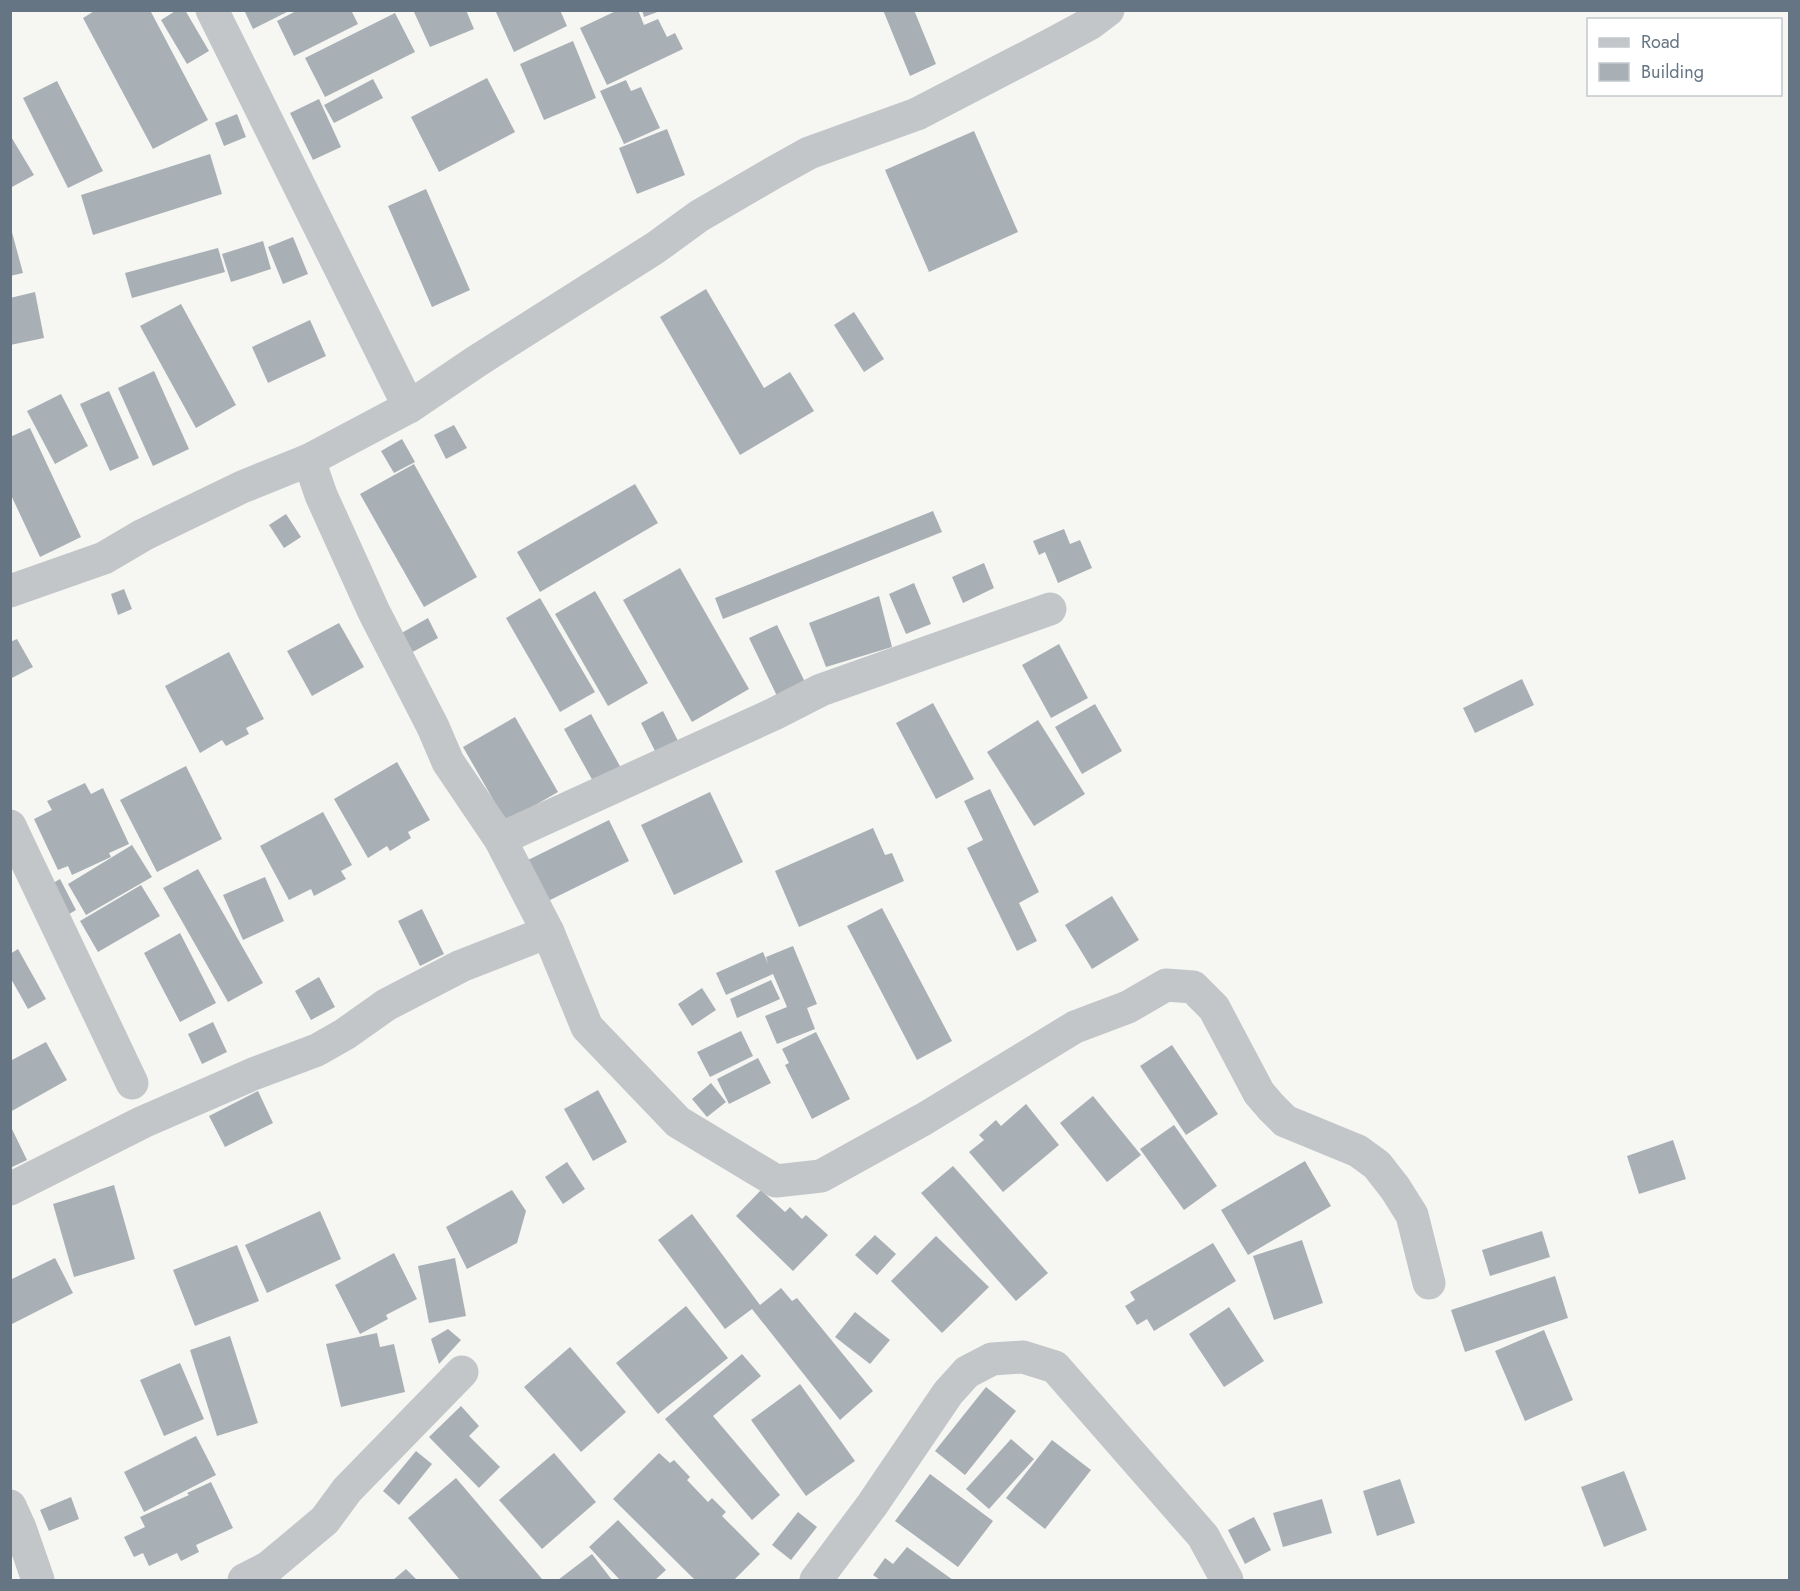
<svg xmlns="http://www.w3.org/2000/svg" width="1800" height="1591" viewBox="0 0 1800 1591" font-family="Jost,sans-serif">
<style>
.building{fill:#a9b0b5}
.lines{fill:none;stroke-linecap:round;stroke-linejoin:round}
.minor{stroke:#c2c6c9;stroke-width:33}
</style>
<rect width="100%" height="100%" fill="#f6f6f3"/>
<g class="building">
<path d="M96 10H150L208 120 153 149 83 18Z"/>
<path d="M177 10H185L209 51 187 64 161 20Z"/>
<path d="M244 10H291L253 29Z"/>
<path d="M298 10H351L358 24 294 56 277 21Z"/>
<path d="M417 10H466L474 29 430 47 414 12Z"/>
<path d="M495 10H560L567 26 514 52Z"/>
<path d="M618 10H638L644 25 658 19 667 37 675 33 683 49 607 85 580 28Z"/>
<path d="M642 10H660V11L644 17Z"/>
<path d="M883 10H914L936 64 910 76Z"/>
<path d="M395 13 415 52 325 97 305 58Z"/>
<path d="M573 41 596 98 544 120 520 64Z"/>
<path d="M487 78 515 132 439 172 411 117Z"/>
<path d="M373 79 383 98 334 123 324 105Z"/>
<path d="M626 80 631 91 641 87 660 128 624 144 600 91Z"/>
<path d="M57 81 103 171 68 188 23 98Z"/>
<path d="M319 99 341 147 313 160 290 113Z"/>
<path d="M237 114 246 137 224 146 215 123Z"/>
<path d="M667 129 685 175 637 194 619 148Z"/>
<path d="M974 131 1018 232 929 272 885 170Z"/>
<path d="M10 135 34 175 10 188Z"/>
<path d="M210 154 222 194 93 235 81 195Z"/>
<path d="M426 189 470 290 432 307 388 206Z"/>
<path d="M10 225 23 273 10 276Z"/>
<path d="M293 237 308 274 283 284 268 247Z"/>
<path d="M263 241 271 269 231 282 222 254Z"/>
<path d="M218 248 225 272 132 298 125 273Z"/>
<path d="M706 289 764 388 790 372 814 411 740 455 660 317Z"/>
<path d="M35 292 44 338 10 345V298Z"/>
<path d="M181 304 236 405 196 428 140 326Z"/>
<path d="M854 312 884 359 864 372 834 325Z"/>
<path d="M310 320 326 356 268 383 252 347Z"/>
<path d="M154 371 189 449 153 466 118 388Z"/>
<path d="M109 391 139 458 110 471 80 404Z"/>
<path d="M61 394 88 446 55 464 27 411Z"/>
<path d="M454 425 467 448 446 459 434 435Z"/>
<path d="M30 428 81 537 40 557 10 493V437Z"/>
<path d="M402 439 415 462 394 473 381 451Z"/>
<path d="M414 464 477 577 424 607 360 494Z"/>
<path d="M635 484 658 523 540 592 517 552Z"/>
<path d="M933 511 942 532 723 619 715 598Z"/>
<path d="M286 514 301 537 284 548 269 525Z"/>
<path d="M1064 529 1070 544 1080 540 1092 568 1058 583 1045 552 1039 555 1033 541Z"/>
<path d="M984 563 994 588 963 603 952 577Z"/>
<path d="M680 568 749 689 692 722 623 600Z"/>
<path d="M914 583 931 624 906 634 889 594Z"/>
<path d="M124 589 132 609 118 615 111 594Z"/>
<path d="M595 591 648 683 608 706 555 614Z"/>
<path d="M879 596 892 647 826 667 809 623Z"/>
<path d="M540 598 595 692 560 712 506 618Z"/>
<path d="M428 618 438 638 409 654 398 635Z"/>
<path d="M339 623 364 667 312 696 287 651Z"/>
<path d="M777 625 805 682 777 696 749 638Z"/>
<path d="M17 639 33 667 10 679V642Z"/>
<path d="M1059 644 1088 698 1051 718 1022 665Z"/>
<path d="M229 652 264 719 246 728 249 734 226 746 222 740 200 753 165 686Z"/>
<path d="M1522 679 1534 705 1475 733 1463 708Z"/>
<path d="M933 703 974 779 936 799 896 723Z"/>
<path d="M1095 704 1122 751 1082 774 1055 727Z"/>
<path d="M663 711 678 741 656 753 641 723Z"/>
<path d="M591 714 621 768 594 783 564 729Z"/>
<path d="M515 717 558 792 506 822 463 747Z"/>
<path d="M1038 720 1085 794 1034 826 987 752Z"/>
<path d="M397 762 430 820 408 832 411 838 390 851 387 846 368 858 334 799Z"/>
<path d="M186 766 222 839 157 872 120 800Z"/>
<path d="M85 783 91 794 103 788 129 844 109 853 111 857 72 875 68 866 58 870 34 819 52 810 47 801Z"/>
<path d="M990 789 1039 892 1019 903 1037 941 1017 951 967 848 983 840 964 801Z"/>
<path d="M710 792 743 862 674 895 641 825Z"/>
<path d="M323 812 352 865 341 871 346 879 314 896 311 889 289 900 260 846Z"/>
<path d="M609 820 629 861 548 901 528 860Z"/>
<path d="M873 828 885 855 892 853 904 881 799 927 775 871Z"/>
<path d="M132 845 152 877 86 915 68 884Z"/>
<path d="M198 869 263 983 228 1002 163 888Z"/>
<path d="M265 877 284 921 243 940 223 895Z"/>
<path d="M60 879 76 910 62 918 46 887Z"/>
<path d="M141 885 160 916 98 952 80 921Z"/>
<path d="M1112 896 1139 940 1092 969 1065 925Z"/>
<path d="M882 908 952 1041 917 1060 847 926Z"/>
<path d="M422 909 444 954 420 966 398 921Z"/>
<path d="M180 933 216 1003 180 1022 144 953Z"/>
<path d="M793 946 817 1004 807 1008 815 1029 777 1044 765 1016 787 1007 773 974 726 995 716 973 763 952 768 964 766 957Z"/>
<path d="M18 949 46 999 28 1009 10 977V954Z"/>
<path d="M319 977 335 1007 311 1020 295 991Z"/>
<path d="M771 980 780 999 737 1018 730 999Z"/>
<path d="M702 988 716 1010 692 1026 678 1004Z"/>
<path d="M213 1022 227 1052 202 1064 188 1034Z"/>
<path d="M741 1031 753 1056 710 1077 697 1052Z"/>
<path d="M816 1032 850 1099 812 1119 785 1065 789 1063 782 1049Z"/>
<path d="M46 1042 67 1080 10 1112V1061Z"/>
<path d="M1172 1045 1218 1114 1186 1135 1140 1066Z"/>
<path d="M758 1058 771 1083 729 1104 717 1079Z"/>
<path d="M711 1083 726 1102 707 1117 692 1099Z"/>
<path d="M598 1090 627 1142 593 1161 564 1109Z"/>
<path d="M258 1091 273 1123 225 1147 209 1116Z"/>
<path d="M1093 1096 1141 1155 1107 1182 1060 1123Z"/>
<path d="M1026 1104 1059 1145 1003 1192 969 1152 984 1140 979 1135 996 1120 1001 1126Z"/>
<path d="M10 1125 27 1160 10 1168Z"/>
<path d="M1174 1125 1217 1186 1184 1210 1140 1149Z"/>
<path d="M1673 1140 1686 1179 1639 1194 1627 1156Z"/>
<path d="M1305 1161 1331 1206 1248 1255 1221 1210Z"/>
<path d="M567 1162 585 1189 563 1204 545 1177Z"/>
<path d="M953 1166 1048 1273 1016 1301 921 1193Z"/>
<path d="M114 1185 135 1259 74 1277 53 1204Z"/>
<path d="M512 1190 526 1211 517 1243 467 1269 446 1227Z"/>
<path d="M761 1190 785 1212 790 1207 802 1219 806 1215 828 1235 793 1271 736 1216Z"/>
<path d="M320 1211 341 1259 267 1293 245 1245Z"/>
<path d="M692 1214 760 1305 781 1288 792 1301 797 1298 873 1391 840 1420 752 1309 725 1329 658 1240Z"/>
<path d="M1542 1231 1550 1257 1490 1276 1482 1250Z"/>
<path d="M875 1235 896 1254 877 1275 855 1255Z"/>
<path d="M936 1236 989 1287 942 1333 891 1281Z"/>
<path d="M1302 1240 1323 1303 1274 1320 1253 1256Z"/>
<path d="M1213 1243 1236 1281 1154 1331 1147 1319 1137 1325 1125 1306 1135 1300 1130 1292Z"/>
<path d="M237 1245 259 1301 195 1326 173 1270Z"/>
<path d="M394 1253 417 1299 386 1315 388 1319 360 1334 335 1285Z"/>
<path d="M55 1258 73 1293 10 1325V1280Z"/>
<path d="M455 1258 466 1316 429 1323 418 1266Z"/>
<path d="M1555 1276 1568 1318 1465 1352 1451 1310Z"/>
<path d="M686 1306 728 1358 658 1414 616 1363Z"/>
<path d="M1229 1307 1264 1361 1224 1387 1189 1334Z"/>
<path d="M855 1312 890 1340 870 1364 835 1337Z"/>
<path d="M448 1329 461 1340 439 1364 431 1339Z"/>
<path d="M1544 1330 1573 1400 1525 1421 1495 1351Z"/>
<path d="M377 1333 380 1347 394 1344 405 1392 341 1407 326 1344Z"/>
<path d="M230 1336 258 1423 217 1436 190 1350Z"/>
<path d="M570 1347 626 1412 581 1452 524 1387Z"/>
<path d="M742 1354 761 1376 713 1416 780 1495 752 1520 665 1419Z"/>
<path d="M180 1363 204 1419 164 1436 140 1380Z"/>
<path d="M800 1384 855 1461 806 1496 751 1420Z"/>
<path d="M986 1387 1016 1411 965 1475 935 1451Z"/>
<path d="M461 1406 479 1426 469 1436 500 1467 479 1488 429 1437Z"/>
<path d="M196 1436 216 1475 144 1512 124 1472Z"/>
<path d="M1011 1439 1034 1459 989 1509 966 1489Z"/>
<path d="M1052 1440 1091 1470 1045 1529 1006 1498Z"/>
<path d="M416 1451 432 1464 399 1505 383 1491Z"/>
<path d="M554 1453 596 1502 542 1549 499 1500Z"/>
<path d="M659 1453 670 1463 674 1460 690 1477 687 1480 708 1502 712 1498 726 1512 722 1516 760 1554 734 1580H695L613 1499Z"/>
<path d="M1624 1471 1647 1530 1604 1547 1581 1487Z"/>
<path d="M930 1474 993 1521 958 1567 895 1521Z"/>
<path d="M456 1478 542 1579 541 1580H460L408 1518Z"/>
<path d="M1400 1479 1415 1523 1377 1536 1363 1491Z"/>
<path d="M211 1482 233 1528 196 1545 199 1552 181 1561 177 1553 149 1566 143 1553 134 1557 124 1537 145 1527 140 1517 189 1495 187 1493Z"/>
<path d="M71 1497 79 1519 49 1531 40 1510Z"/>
<path d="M1322 1499 1332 1533 1283 1547 1273 1513Z"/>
<path d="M798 1512 817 1527 791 1560 772 1545Z"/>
<path d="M1254 1517 1271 1550 1245 1564 1228 1530Z"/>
<path d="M618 1520 666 1570 655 1580H620L589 1547Z"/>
<path d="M907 1547 953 1580H880L873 1575 885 1558 893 1564Z"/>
<path d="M592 1554 612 1580H558Z"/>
<path d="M406 1569 417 1580H393Z"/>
</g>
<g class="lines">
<g class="minor">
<path d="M212 10 409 407"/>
<path d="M309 460 321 495 374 612 433 727 448 762 500 839 548 932 587 1027 678 1122 776 1181 821 1176 924 1119 1075 1027 1128 1007 1166 985 1193 987 1214 1008 1259 1093 1271 1107 1285 1121 1358 1151 1377 1165 1395 1188 1412 1215 1429 1283"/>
<path d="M10 591 104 558 143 535 242 487 309 460 409 407 477 361 655 248 699 216 773 173 809 153 917 114 1056 42 1091 23 1108 10"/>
<path d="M10 826 132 1083"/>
<path d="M500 839 774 714 821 690 1050 609"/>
<path d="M10 1189 143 1122 253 1074 317 1050 345 1034 386 1005 461 966 548 932"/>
<path d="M10 1506 20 1528 38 1580"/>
<path d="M244 1580 269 1567 325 1520 347 1490 462 1372"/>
<path d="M816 1580 872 1505 948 1393 967 1372 992 1359 1023 1357 1055 1367 1203 1536 1227 1580"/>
</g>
</g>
<rect width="1800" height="1591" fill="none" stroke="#667583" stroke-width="24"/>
<rect x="1587" y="18" width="195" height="78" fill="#ffffff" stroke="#c2c8cd" stroke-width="1.5"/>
<rect x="1599" y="38" width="30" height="9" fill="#c2c6c9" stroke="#c2c8cd" stroke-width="1.5"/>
<text x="1641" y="48" font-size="18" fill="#667583">Road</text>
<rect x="1599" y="63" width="30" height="18" fill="#a9b0b5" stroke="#c2c8cd" stroke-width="1.5"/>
<text x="1641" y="78" font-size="18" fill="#667583">Building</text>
</svg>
